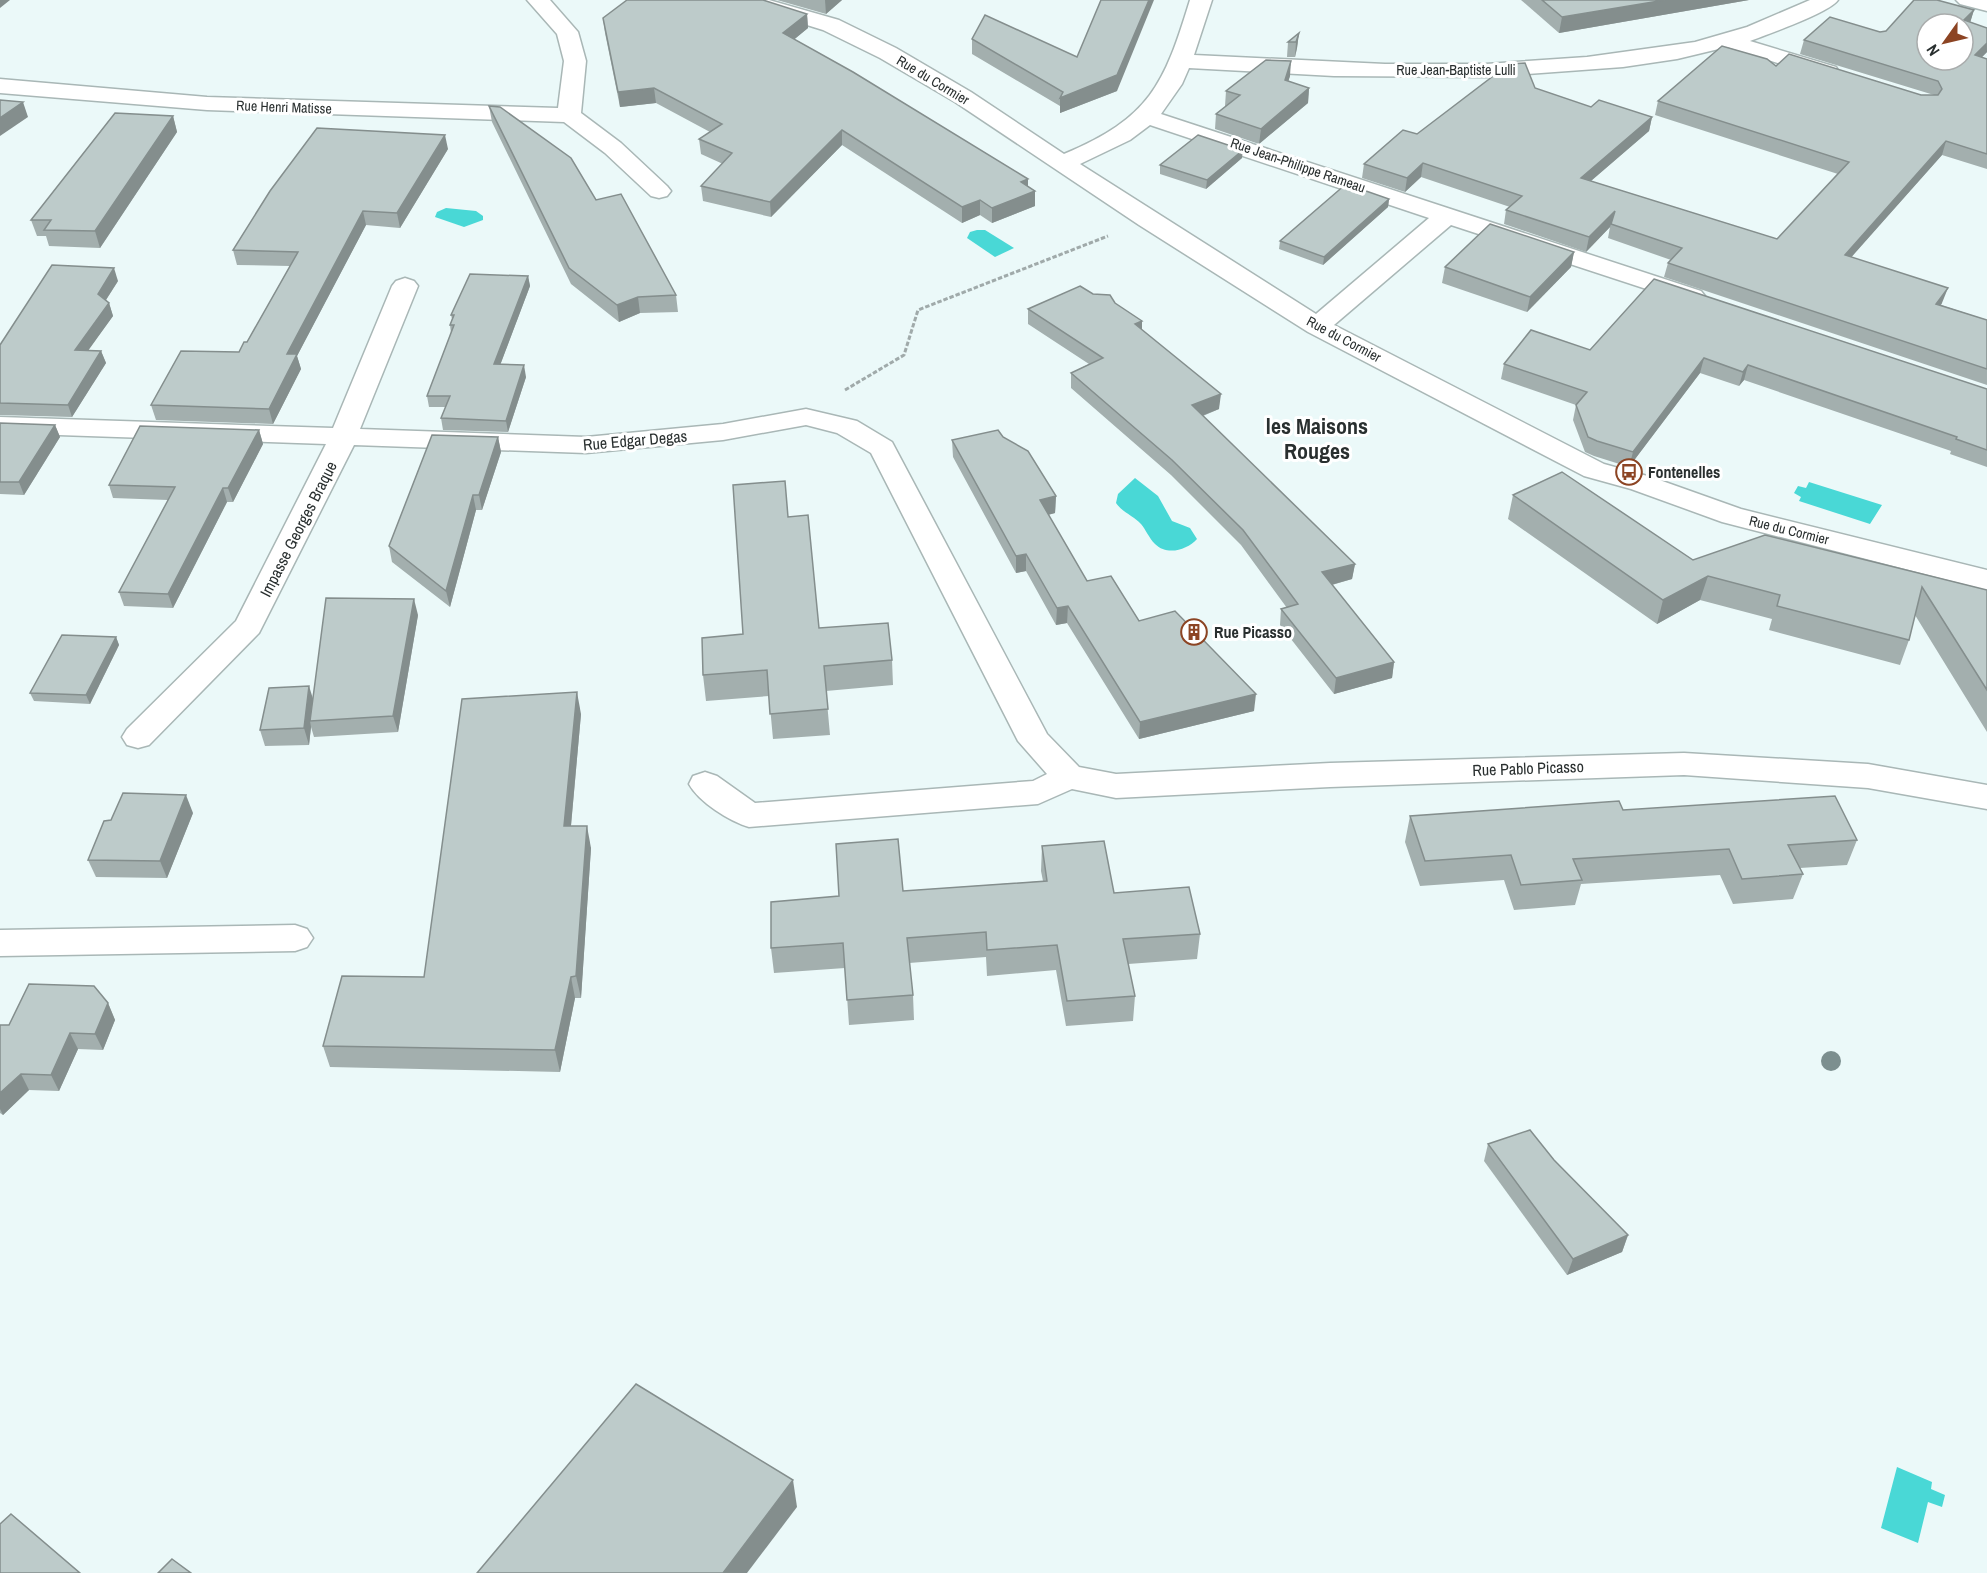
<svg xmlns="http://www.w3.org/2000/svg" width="1987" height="1573" viewBox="0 0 1987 1573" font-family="'Archivo Narrow',sans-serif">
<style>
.water{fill:#49d8d6}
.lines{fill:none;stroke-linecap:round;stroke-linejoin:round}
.minor-casing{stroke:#a9b7b6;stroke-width:3}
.path{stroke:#a0aaaa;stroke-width:3;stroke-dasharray:4.5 2;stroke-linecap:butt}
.minor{fill:#fff;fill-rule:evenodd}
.tree{fill:#7c8f8f}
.wall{fill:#a3afae}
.shaded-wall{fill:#848e8d}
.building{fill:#bdcbca;stroke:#848e8d;stroke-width:1.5;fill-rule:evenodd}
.labels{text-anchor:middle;stroke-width:6;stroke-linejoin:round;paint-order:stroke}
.far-street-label{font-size:14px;fill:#292f2f;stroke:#fff}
.street-label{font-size:16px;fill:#292f2f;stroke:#fff}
.poi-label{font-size:16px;font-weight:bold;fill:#292f2f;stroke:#fff;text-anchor:start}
.district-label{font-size:22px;font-weight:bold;fill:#292f2f;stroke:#fff}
</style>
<rect width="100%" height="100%" fill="#ebf9f9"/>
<g class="water">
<path d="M446 208 476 211 483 216V220L464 227 435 217 437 212Z"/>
<path d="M977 230H985L1014 248 995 257 967 238 970 232Z"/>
<path d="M1135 478 1158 496 1172 521 1190 528 1197 539C1187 550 1167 556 1155 544 1149 538 1146 530 1141 524 1134 516 1123 513 1116 503L1118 494Z"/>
<path d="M1809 482 1882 505 1870 524 1799 501 1801 497 1794 493 1798 486 1806 488Z"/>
<path d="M1897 1467 1932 1482 1931 1489 1945 1495 1942 1507 1928 1502 1918 1543 1881 1528Z"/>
</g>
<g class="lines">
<g class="minor-casing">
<g id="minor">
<path d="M527 0H550L578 32 586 61 581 113 621 143 667 186 671 191 667 196 659 198 651 196 605 153 564 122 207 110 0 93V79L207 97 558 108 564 61 557 34Z"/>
<path d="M735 0H769L839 20 896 48 971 92 1064 154C1150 118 1164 85 1190 0H1212L1194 55 1385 64H1486L1587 57 1695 42 1747 27 1810 0H1838C1829 13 1768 34 1750 41L1836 67 1839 72 1836 77 1828 79 1727 47 1677 59 1623 67 1486 77 1334 76 1189 68 1182 84 1161 114 1701 291 1705 296 1701 301 1692 304 1683 301 1451 225 1334 325 1604 464 1651 477 1741 509 1987 570V590L1722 522 1631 489 1584 476 1308 332 1139 225 955 102 880 58 823 30 739 4ZM1150 125 1429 218 1316 314 1080 164 1130 140Z"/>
<path d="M1956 0H1987V11L1960 4Z"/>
<path d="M405 278 414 281 418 286 360 429 586 437 723 424 806 409 857 421 892 442 1047 734 1079 767 1116 774 1330 763 1684 753 1868 764 1987 785V809L1868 788 1684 775 1330 787 1116 798 1072 789 1038 804 749 827C729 821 699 802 689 784L693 776 705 772 717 776 755 803 1033 781 1047 774 1018 741 871 453 837 433 806 425 723 440 586 453 354 445 259 633 149 745 138 748 127 745 122 737 127 729 236 621 326 444 0 433V417L333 428 392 286 396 281Z"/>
<path d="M295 925 307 929 313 938 307 947 295 951 0 956V930Z"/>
</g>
</g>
<path class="path" d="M845 390 904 355 918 310 1108 236"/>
<use href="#minor" class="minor"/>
</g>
<circle class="tree" cx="1831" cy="1061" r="10"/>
<g class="wall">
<path d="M777 0H842L826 14Z"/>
<path d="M1521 0H1749L1559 33Z"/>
<path d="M1974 10 1970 22 1987 28V52L1982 57 1987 59V169L1942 155 1851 257 1942 303 1941 305 1987 320V385L1664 277 1668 263 1671 260 1608 238 1610 227 1586 252 1504 224 1506 210 1510 207 1421 177 1405 192 1362 178 1364 164 1417 134 1535 88 1591 107 1652 117 1649 131 1591 181 1777 239 1838 174 1655 115 1658 101 1776 66 1921 95H1934L1800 54 1804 40 1880 32Z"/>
<path d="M807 14 808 28 794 39 1028 179V186L1035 191V206L992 223 980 215 962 223 842 145 771 217 703 201 701 186 723 164 701 154 699 139 710 132 656 103 620 107 605 33 603 18Z"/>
<path d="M1299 33 1297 48 1295 57H1287L1288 42Z"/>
<path d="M972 39 1077 57 1117 91 1060 113V106L972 54Z"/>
<path d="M1290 76 1288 81 1309 88 1308 103 1259 144 1215 129 1216 114 1226 106H1225L1226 91Z"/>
<path d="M489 106 596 200 676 295 678 312 640 313 619 322 571 284 492 122Z"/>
<path d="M173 116 177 132 100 248 49 246 46 236H37L31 220Z"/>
<path d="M448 149 400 228 366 225 297 356 301 369 273 424 156 420 151 405 239 352 247 342 290 266 237 265 233 250Z"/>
<path d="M1242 158 1206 189 1160 174V165Z"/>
<path d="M1389 199 1388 207 1323 265 1279 249 1280 241Z"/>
<path d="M1574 252 1571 267 1527 312 1442 283 1445 267Z"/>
<path d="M528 276 530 286 500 365 526 377 508 432 443 430 441 418 446 407H429L427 396 451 333 450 325 452 319 451 315Z"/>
<path d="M1654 279 1987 389V467L1950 454 1951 451 1744 380 1739 386 1700 373 1629 467 1594 456 1585 452 1573 420 1576 405 1501 379 1504 364 1590 350Z"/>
<path d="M118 281 106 300 109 303 113 316 88 350 101 351 106 363 72 417 0 415V345Z"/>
<path d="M1093 294 1115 303 1219 409 1203 416 1355 564 1352 579 1332 585 1394 662 1392 678 1334 694 1280 625 1281 609 1287 608 1241 545 1171 475 1071 388V373L1089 364 1028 324V309Z"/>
<path d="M0 423 55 425 60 437 24 495 0 494Z"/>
<path d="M259 430 263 444 233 502H227L173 608 124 606 119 592 168 500 113 498 109 485Z"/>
<path d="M498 437 501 452 482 510H476L450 607 392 562 389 546Z"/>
<path d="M1003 437 1056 496 1055 513 1048 515 1087 581 1254 711 1139 739 1067 623 1056 625 1026 571 1016 573 953 457 952 440Z"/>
<path d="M1513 495 1693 560 1987 590V732L1915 615 1909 640 1900 665 1769 630 1772 619 1700 600 1657 624 1508 519Z"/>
<path d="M788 517 819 628 892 660 893 685 826 691 830 735 773 739 769 696 706 701 703 675 743 634Z"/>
<path d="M418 615 398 732 314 737 311 727 309 745 265 746 260 730 313 698Z"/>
<path d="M116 637 119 645 90 704 34 701 30 693Z"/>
<path d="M581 714 571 826 591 848 581 998H575L560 1072 330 1067 323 1046 424 977Z"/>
<path d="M1623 810 1857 840 1847 865 1800 868 1803 874 1793 899 1733 904 1720 875 1581 884 1575 905 1514 910 1504 880 1420 886 1405 842 1410 816Z"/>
<path d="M193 813 167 878 96 877 88 860Z"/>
<path d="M1042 846 1114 893 1200 934 1197 959 1128 964 1135 996 1133 1021 1066 1026 1056 970 987 976 986 957 909 963 913 995 914 1020 849 1025 845 968 774 973 771 948 903 891 1043 881 1041 871Z"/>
<path d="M108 1003 115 1020 103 1050 78 1049 59 1091 29 1090 3 1115 0 1113V1025H9Z"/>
<path d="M1488 1144 1554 1160 1628 1235 1622 1252 1567 1275 1484 1161Z"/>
</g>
<g class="shaded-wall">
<path d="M0 0H10L0 8Z"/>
<path d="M825 0H842L826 14Z"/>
<path d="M1149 0H1154L1117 91 1060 113V98Z"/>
<path d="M1665 0H1749L1559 33 1562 17Z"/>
<path d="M1974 10 1970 23 1964 20Z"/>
<path d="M807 14 808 28 784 48 783 33Z"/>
<path d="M1299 33 1297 48 1295 57 1296 42Z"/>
<path d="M1987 43V52L1970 69 1975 55Z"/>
<path d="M1291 61 1290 76 1284 95 1285 80Z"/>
<path d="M654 88 656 103 620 107 618 92Z"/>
<path d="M1309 88 1308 103 1259 144 1261 129Z"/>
<path d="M23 102 28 117 0 136V118Z"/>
<path d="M173 116 177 132 100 248 95 231Z"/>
<path d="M1652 117 1649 131 1578 192 1581 178Z"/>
<path d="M842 130V145L771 217 770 202Z"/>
<path d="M445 135 448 149 400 228 397 213Z"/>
<path d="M1946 141 1942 155 1840 270 1845 255Z"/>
<path d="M1243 150 1242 158 1206 189 1207 180Z"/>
<path d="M1423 163 1421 177 1405 192 1407 178Z"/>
<path d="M1028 179V194L1035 191V206L992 223V208L1021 182Z"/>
<path d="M1389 199 1388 207 1323 265 1324 257Z"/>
<path d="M980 200V215L962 223V207Z"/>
<path d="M363 211 366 225 297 356 301 369 273 424 269 409 287 354Z"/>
<path d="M1615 211 1610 227 1586 252 1589 237Z"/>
<path d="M1574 252 1571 267 1527 312 1530 297Z"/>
<path d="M114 268 118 281 102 306 98 294Z"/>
<path d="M528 276 530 286 496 376 494 364Z"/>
<path d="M1948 288 1942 303 1931 318 1936 304Z"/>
<path d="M638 297 640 313 619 322 617 305Z"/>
<path d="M109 303 113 316 80 362 75 350Z"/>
<path d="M1142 321V336L1135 324Z"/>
<path d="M101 351 106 363 72 417 68 405Z"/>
<path d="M1704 358 1700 373 1629 467 1633 452Z"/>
<path d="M524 365 526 377 508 432 506 421Z"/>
<path d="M1748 365 1744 380 1739 386 1743 372Z"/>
<path d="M1221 394 1219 409 1191 420 1192 405Z"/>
<path d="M55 425 60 437 24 495 19 482Z"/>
<path d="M259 430 263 444 233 502 228 488Z"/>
<path d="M498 437 501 452 482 510 479 495Z"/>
<path d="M223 488 227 502 173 608 168 594Z"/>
<path d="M473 495 476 510 450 607 446 591Z"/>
<path d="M1056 496 1055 513 1039 517 1040 500Z"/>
<path d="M1026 554V571L1016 573V556Z"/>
<path d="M1355 564 1352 579 1320 588 1322 572Z"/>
<path d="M1708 576 1700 600 1657 624 1663 600Z"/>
<path d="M414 599 418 615 398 732 393 716Z"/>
<path d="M1068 606 1067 623 1056 625 1057 608Z"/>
<path d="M116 637 119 645 90 704 86 695Z"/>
<path d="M1394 662 1392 678 1334 694 1336 678Z"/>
<path d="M309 686 314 702 310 721 311 727 309 745 304 728Z"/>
<path d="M577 692 581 714 569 847 564 826Z"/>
<path d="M1256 694 1254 711 1139 739 1140 722Z"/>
<path d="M186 795 193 813 167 878 160 861Z"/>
<path d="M587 826 591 848 581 998 576 976Z"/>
<path d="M571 977 575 998 560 1072 555 1050Z"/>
<path d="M108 1003 115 1020 103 1050 95 1034Z"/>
<path d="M70 1033 78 1049 59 1091 51 1075Z"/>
<path d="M21 1074 29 1090 3 1115 0 1109V1093Z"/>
<path d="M1628 1235 1622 1252 1567 1275 1573 1259Z"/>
<path d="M793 1480 797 1507 747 1573H723Z"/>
</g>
<g class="building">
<path d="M627 0H763L807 14 783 33 853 72 1028 179 1021 182 1035 191 992 208 980 200 962 207 842 130 770 202 701 186 732 153 699 139 722 124 654 88 618 92 603 18Z"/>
<path d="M1101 0H1149L1117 75 1060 98 1063 92 972 39 985 15 1077 57Z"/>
<path d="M1542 0H1665L1562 17Z"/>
<path d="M1914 0H1937L1974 10 1964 20 1987 28V43L1975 55 1987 59V154L1946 141 1845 255 1948 288 1936 304 1987 320V369L1668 263 1682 248 1611 224 1615 211 1589 237 1506 210 1522 196 1423 163 1407 178 1364 164 1403 130 1417 134 1509 64 1525 63 1535 88 1591 107 1599 100 1652 117 1581 178 1777 239 1849 162 1658 101 1722 46 1767 59 1776 66 1789 54 1921 95H1938L1942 89 1938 81 1804 40 1830 17 1880 32 1886 31ZM1927 24H1963V60H1927Z"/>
<path d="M1299 33 1296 42H1288Z"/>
<path d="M1266 60 1291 61 1285 80 1309 88 1261 129 1216 114 1240 95 1226 91Z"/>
<path d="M0 100 23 102 0 118Z"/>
<path d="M489 106 500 107 571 158 596 200 621 194 676 295 638 297 617 305 569 268Z"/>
<path d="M115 113 173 116 95 231 44 230 51 220H31Z"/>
<path d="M317 128 445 135 397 213 363 211 287 354H297L269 409 151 405 181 351 239 352 244 342H247L298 252 233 250 270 191Z"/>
<path d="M1198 135 1243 150 1207 180 1160 165Z"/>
<path d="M1346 184 1389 199 1324 257 1280 241Z"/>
<path d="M1490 224 1574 252 1530 297 1445 267Z"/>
<path d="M52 265 114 268 98 294 109 303 75 350 101 351 68 405 0 403V345Z"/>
<path d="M470 274 528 276 494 364 524 365 506 421 441 418 450 396H427L454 325H450L454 315H451Z"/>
<path d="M1654 279 1987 389V450L1956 439 1957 437 1748 365 1743 372 1704 358 1633 452 1597 441 1588 437 1576 405 1587 392 1504 364 1531 330 1590 350Z"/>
<path d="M1080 286 1093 294 1110 295 1115 303 1142 321 1135 324 1221 394 1192 405 1355 564 1322 572 1394 662 1336 678 1281 609 1298 604 1243 530 1172 460 1071 373 1103 358 1028 309Z"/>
<path d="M0 423 55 425 19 482H0Z"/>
<path d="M140 426 259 430 228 488H223L168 594 119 592 175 487 109 485Z"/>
<path d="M998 430 1003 437 1028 451 1056 496 1040 500 1087 581 1111 576 1139 621 1175 611 1256 694 1140 722 1068 606 1057 608 1026 554 1016 556 952 440Z"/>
<path d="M432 435 498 437 479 495H473L446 591 389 546Z"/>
<path d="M1562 472 1693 560 1765 535 1987 590V690L1922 587 1909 640 1777 606 1780 595 1708 576 1663 600 1513 495Z"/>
<path d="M785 481 788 517 808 515 819 628 888 623 892 660 824 666 828 709 770 714 767 670 703 675 702 638 743 634 733 485Z"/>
<path d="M326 598 414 599 393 716 310 721Z"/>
<path d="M62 635 116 637 86 695 30 693Z"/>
<path d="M309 686 304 728 260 730 269 688Z"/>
<path d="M577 692 564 826H587L576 976 571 977 555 1050 323 1046 342 976 424 977 462 699Z"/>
<path d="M123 793 186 795 160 861 88 860 104 821 111 820Z"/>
<path d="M1835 796 1857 840 1788 845 1803 874 1742 879 1729 849 1573 859 1582 880 1521 885 1511 855 1425 861 1410 816 1619 801 1623 810Z"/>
<path d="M898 839 903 891 1047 881 1042 846 1104 841 1114 893 1189 887 1200 934 1123 939 1135 996 1067 1001 1057 945 987 950 986 932 907 938 913 995 847 1000 843 943 771 948V902L839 896 836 844Z"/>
<path d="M29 984 94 986 108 1003 95 1034 70 1033 51 1075 21 1074 0 1093V1025H9Z"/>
<path d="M1530 1130 1554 1160 1628 1235 1573 1259 1488 1144Z"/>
<path d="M636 1384 793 1480 723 1573H477Z"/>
<path d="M11 1514 80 1573H0V1524Z"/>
<path d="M172 1559 191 1573H158Z"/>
</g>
<defs>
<g id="bus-ring" transform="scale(1.35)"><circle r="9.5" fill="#fff" stroke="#8c4423" stroke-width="1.5"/><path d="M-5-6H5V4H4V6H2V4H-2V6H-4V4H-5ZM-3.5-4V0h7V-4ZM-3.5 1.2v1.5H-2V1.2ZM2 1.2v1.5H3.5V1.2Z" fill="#8c4423"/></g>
<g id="building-ring" transform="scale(1.35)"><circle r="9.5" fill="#fff" stroke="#8c4423" stroke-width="1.5"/><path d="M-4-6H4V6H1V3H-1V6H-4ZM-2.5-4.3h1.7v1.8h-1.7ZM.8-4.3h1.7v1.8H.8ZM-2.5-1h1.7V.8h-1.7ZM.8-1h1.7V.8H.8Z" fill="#8c4423"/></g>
</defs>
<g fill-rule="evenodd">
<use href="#bus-ring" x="1629" y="472"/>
<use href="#building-ring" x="1194" y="632"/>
</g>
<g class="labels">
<g class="far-street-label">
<text x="1456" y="75">Rue Jean-Baptiste Lulli</text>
<text transform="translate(933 80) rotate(31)" y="5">Rue du Cormier</text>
<text transform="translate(284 107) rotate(2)" y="5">Rue Henri Matisse</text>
<text transform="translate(1298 165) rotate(19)" y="5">Rue Jean-Philippe Rameau</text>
<text transform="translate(1344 339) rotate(28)" y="5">Rue du Cormier</text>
<text transform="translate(1789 530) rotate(14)" y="5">Rue du Cormier</text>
</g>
<g class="street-label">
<text transform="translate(635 440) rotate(-5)" y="6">Rue Edgar Degas</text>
<text transform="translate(298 529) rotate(-63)" y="6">Impasse Georges Braque</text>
<text transform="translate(1528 768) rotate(-2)" y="6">Rue Pablo Picasso</text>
</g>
<g class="poi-label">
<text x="1648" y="478">Fontenelles</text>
<text x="1214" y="638">Rue Picasso</text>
</g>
<g class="district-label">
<text x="1317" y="434">les Maisons<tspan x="1317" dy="25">Rouges</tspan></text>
</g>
</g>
<g transform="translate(1945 42) rotate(236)"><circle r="28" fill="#ffffff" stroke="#a9acac" stroke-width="1.5"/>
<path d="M0-4.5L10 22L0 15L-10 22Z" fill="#8c4423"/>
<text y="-9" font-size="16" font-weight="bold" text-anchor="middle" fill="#292f2f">N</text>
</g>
</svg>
